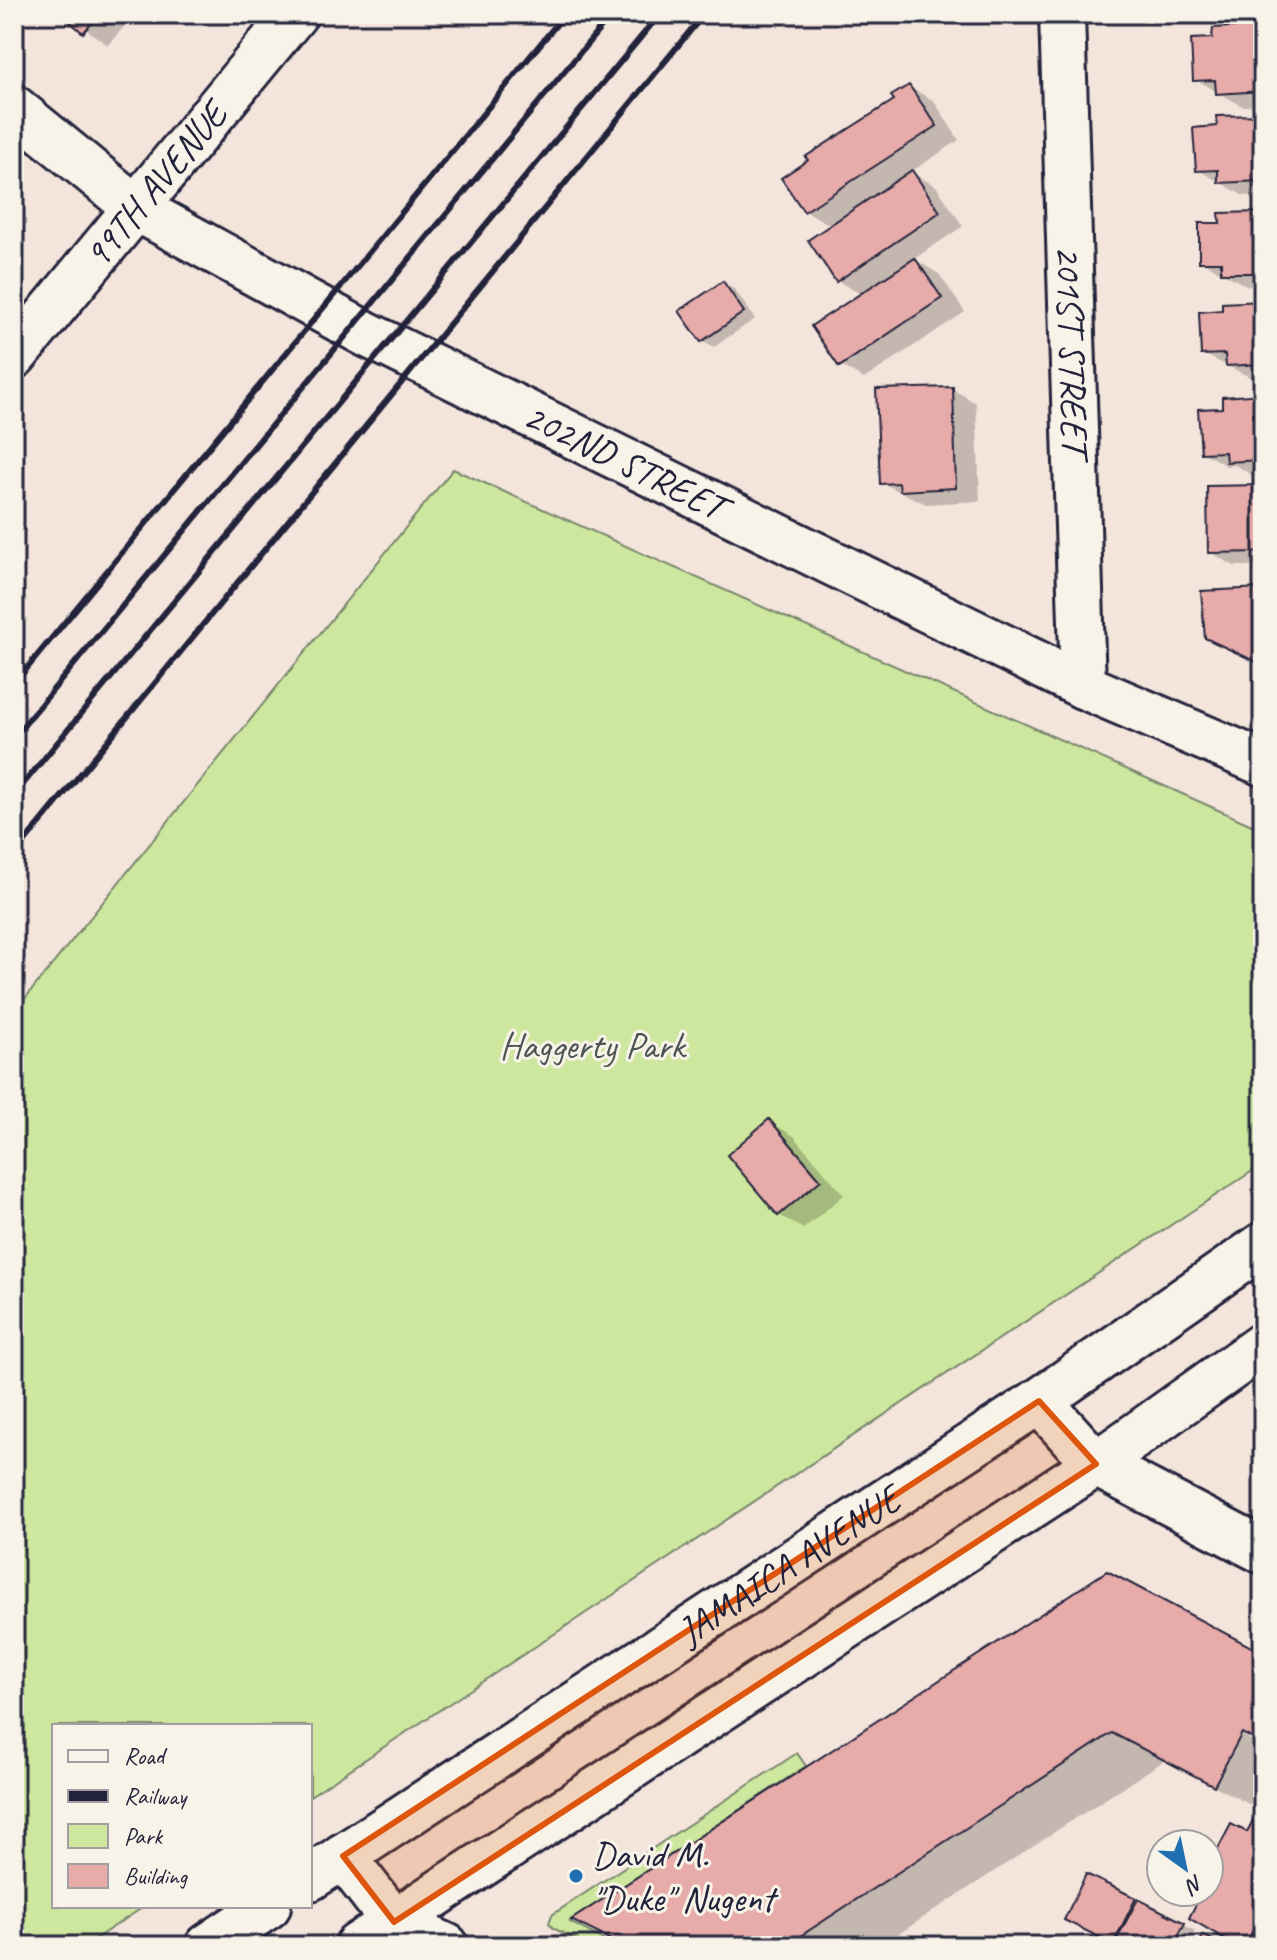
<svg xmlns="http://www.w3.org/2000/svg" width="1277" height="1960" viewBox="0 0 1277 1960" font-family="Caveat,sans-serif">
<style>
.green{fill:#cde89e;stroke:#78856c;stroke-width:2}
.shadow{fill:#0003}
.building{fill:#e7abaa;stroke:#22223b;stroke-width:2}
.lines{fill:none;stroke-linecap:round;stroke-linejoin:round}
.minor-casing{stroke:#22223b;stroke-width:50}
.major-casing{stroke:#22223b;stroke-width:50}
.minor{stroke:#f7f3e8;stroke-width:44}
.major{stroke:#f7f3e8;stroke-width:44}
.rail{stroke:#22223b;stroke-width:6}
.marked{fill:#de560e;fill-opacity:0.2;stroke:#de560e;stroke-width:6;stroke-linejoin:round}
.poi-dot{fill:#1f6fb2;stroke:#f7f3e8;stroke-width:3}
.labels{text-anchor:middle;stroke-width:6;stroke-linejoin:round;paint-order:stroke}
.street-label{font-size:38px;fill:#22223b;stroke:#f7f3e8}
.park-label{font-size:38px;fill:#4d5454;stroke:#f7f3e8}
.poi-label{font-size:38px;fill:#22223b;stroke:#f7f3e8;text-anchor:start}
</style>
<rect width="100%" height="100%" fill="#f4e5dc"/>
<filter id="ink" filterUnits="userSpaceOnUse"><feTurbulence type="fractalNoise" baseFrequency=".0125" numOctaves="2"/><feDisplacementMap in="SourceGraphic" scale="16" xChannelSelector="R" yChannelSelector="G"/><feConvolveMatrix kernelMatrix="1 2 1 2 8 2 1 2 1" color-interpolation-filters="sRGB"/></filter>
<g filter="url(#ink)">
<g class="green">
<path d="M453 469 1263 830V1164L310 1796V1726H54V1906H145L84 1946H14V1012Z"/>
<path d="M797 1753 806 1766 570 1922 615 1946H588L553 1928 549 1923 552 1915Z"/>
</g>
<g class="shadow">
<path d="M64 14H135L108 45Z"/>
<path d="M1232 14H1263V15L1237 17Z"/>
<path d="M1263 27V105L1242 106 1195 79 1214 40Z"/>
<path d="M910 87 934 101 959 140 911 172 936 186 963 226 914 259 939 274 965 312 864 379 840 365 862 295 838 281 832 226 805 211Z"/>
<path d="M1263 117V195L1244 196 1198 170 1219 127Z"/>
<path d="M1263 214V286H1247L1201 261 1222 225Z"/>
<path d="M723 283 735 290 755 319 714 347 703 341Z"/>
<path d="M1263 303V378H1252L1203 354 1224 312Z"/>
<path d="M952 389 976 403 980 501 926 504 882 483Z"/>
<path d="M1263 396V474L1252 475 1235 465 1227 466 1202 452 1225 410Z"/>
<path d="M1263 487V566H1234L1210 552Z"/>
<path d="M1263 590V666L1207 637Z"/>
<path d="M770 1122 794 1136 844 1195 803 1229 779 1215 730 1155Z"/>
<path d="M1263 1656V1742L1235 1726 1233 1730 1263 1747V1946H1241L1204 1892H1209V1883L1248 1834 1260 1810 1165 1760 880 1946H621L575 1920Z"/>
<path d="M1135 1899 1195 1931 1188 1946H1116L1078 1926Z"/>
</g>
<g class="building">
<path d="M61 14H100L83 33Z"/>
<path d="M1263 25V91L1216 94 1215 80 1193 81 1191 39 1212 38 1213 28Z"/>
<path d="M909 85 937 126 804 212 781 178 808 160 805 157 894 100 891 96Z"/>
<path d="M1263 115V181L1218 183V170L1196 171 1193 128 1217 126 1216 116Z"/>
<path d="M912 170 940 212 836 282 808 240Z"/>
<path d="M1263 212V273H1221V262H1199V223H1220L1219 213Z"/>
<path d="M915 258 942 298 839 367 811 326Z"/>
<path d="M723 281 744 312 701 342 679 311Z"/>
<path d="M1263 301V364L1226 366 1225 354 1201 355 1199 312 1222 310V303Z"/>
<path d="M953 387 956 488 900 491 899 483 880 484 876 389Z"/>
<path d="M1263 394V460L1226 462 1225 452 1201 453 1198 409 1222 408V397Z"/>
<path d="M1263 485V552L1208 553 1207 486Z"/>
<path d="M1263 588V665L1205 638 1201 591Z"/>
<path d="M769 1119 821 1180 778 1216 727 1155Z"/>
<path d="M1107 1571 1263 1653V1744L1242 1733 1214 1786 1112 1733 785 1946H623L571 1920Z"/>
<path d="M1263 1800V1910L1245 1946H1237L1189 1918 1202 1892H1209V1879L1215 1867 1210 1864 1231 1824 1247 1832Z"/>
<path d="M1086 1874 1136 1898 1113 1944 1064 1920Z"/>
<path d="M1138 1899 1185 1923 1173 1946H1113Z"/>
<path d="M1203 1935 1225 1946H1198Z"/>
</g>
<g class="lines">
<g class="minor-casing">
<g id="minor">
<path id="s1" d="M1062 14 1083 686"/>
<path id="s2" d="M14 108 136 208 366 334 1083 686 1263 763"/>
<path id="s3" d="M14 356 295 14"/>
<path d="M1039 1401 1096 1464 1263 1551"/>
<path d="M343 1856 394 1922 446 1946"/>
</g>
</g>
<g class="major-casing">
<g id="major">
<path id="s4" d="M310 1878 1039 1401 1263 1245"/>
<path d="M208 1946 268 1906"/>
<path d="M357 1946 1096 1464 1263 1345"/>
</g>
</g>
<use href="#minor" class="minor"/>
<use href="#major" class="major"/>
<g class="rail">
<path d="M14 684 565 14"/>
<path d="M14 737 612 14"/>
<path d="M14 795 660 14"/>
<path d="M14 855 704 14"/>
</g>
</g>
</g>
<path class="marked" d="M1039 1401 1096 1464 394 1922 343 1856Z"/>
<circle class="poi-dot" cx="576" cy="1876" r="8"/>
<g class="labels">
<g class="street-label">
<text dy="13" stroke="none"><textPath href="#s3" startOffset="222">99TH AVENUE</textPath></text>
<text dy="13" stroke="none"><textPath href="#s1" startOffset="336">201ST STREET</textPath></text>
<text dy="13" stroke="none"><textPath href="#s2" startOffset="708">202ND STREET</textPath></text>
<text dy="13" stroke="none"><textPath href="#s4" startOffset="572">JAMAICA AVENUE</textPath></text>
</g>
<g class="park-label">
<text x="592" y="1058">Haggerty Park</text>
</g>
<g class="poi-label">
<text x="592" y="1867">David M.<tspan x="592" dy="44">"Duke" Nugent</tspan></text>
</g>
</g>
<rect width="1277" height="1960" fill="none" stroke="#f7f3e8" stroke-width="48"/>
<rect x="24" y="24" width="1229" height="1912" fill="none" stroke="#22223b" stroke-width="3" filter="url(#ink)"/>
<rect x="52" y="1724" width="260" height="184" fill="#f7f3e8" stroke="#a29fa3" stroke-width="2"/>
<rect x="68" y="1750" width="40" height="12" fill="#f7f3e8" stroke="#a29fa3" stroke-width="2"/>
<text x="124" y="1764" font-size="24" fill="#22223b">Road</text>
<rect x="68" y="1790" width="40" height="12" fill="#22223b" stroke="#a29fa3" stroke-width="2"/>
<text x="124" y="1804" font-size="24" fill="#22223b">Railway</text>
<rect x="68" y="1824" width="40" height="24" fill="#cde89e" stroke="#a29fa3" stroke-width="2"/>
<text x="124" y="1844" font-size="24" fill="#22223b">Park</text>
<rect x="68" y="1864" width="40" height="24" fill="#e7abaa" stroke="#a29fa3" stroke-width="2"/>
<text x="124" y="1884" font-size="24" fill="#22223b">Building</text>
<g transform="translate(1185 1868) rotate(147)"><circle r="38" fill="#f7f3e8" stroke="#a29fa3" stroke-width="2"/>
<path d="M0-6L14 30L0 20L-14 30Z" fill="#1f6fb2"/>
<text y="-12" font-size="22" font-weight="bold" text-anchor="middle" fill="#22223b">N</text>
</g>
</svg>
